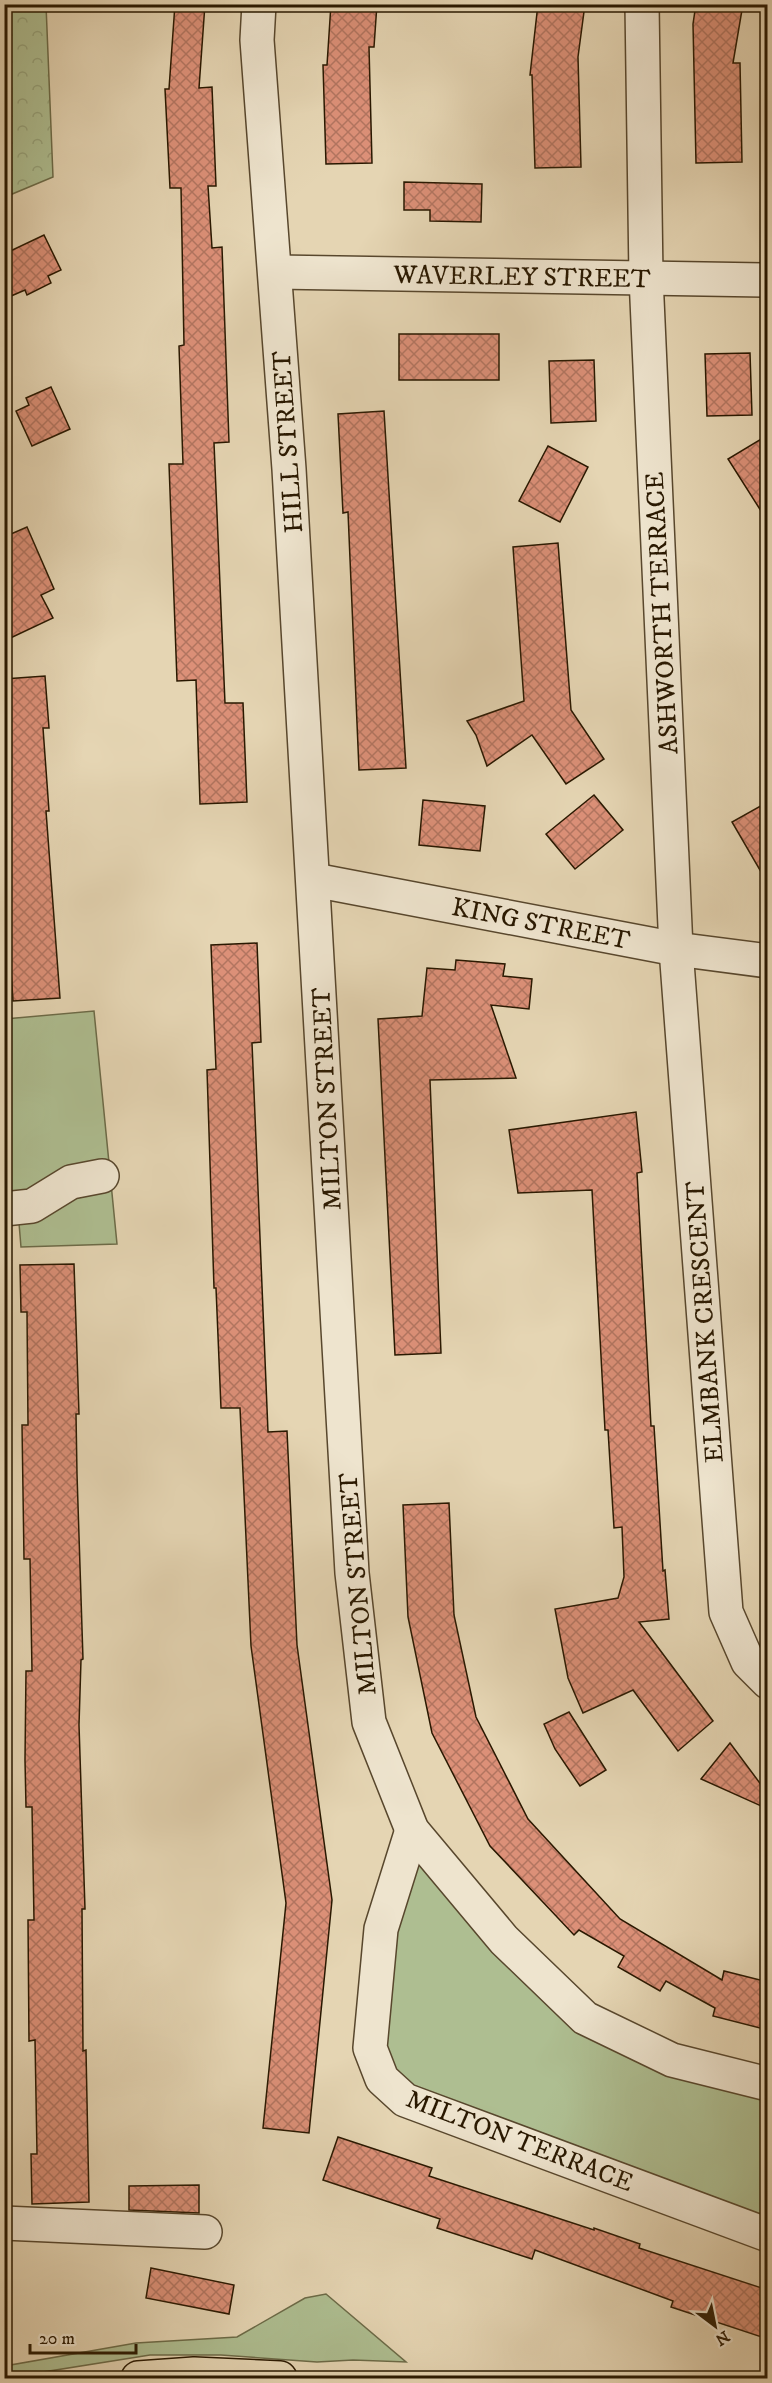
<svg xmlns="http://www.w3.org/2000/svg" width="772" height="2383" viewBox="0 0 772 2383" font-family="'IM FELL DW Pica',serif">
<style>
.grass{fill:#aebe91;stroke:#6c6b48;stroke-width:1.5}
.forest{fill:url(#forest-crowns);stroke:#6c6b48;stroke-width:1.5}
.building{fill:url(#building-cross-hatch);stroke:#291800;stroke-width:1.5}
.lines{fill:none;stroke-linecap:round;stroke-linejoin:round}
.minor-casing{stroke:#58472d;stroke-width:36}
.major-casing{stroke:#291800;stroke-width:36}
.minor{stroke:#eee4ce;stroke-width:33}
.major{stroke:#e5d5b3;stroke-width:33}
.labels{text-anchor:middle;stroke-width:4.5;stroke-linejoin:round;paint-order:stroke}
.street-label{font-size:26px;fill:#291800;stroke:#eee4ce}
</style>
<defs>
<pattern id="forest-crowns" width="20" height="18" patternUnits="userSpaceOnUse" patternTransform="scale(1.5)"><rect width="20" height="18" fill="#aebe91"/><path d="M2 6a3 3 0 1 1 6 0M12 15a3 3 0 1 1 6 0" fill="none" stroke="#96a37b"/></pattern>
<pattern id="building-cross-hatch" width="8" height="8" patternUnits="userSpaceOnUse" patternTransform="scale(1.5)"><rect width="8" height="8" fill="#dc9078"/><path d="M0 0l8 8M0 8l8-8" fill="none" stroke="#b27560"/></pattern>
</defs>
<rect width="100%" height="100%" fill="#e5d5b3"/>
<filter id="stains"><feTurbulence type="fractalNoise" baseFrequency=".00333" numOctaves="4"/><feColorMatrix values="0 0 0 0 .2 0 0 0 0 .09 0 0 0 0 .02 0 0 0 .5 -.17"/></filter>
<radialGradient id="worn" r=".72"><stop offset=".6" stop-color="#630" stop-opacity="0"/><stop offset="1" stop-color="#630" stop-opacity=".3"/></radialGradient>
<g class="grass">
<path d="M94 1011 117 1244 21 1247 17 1199H5V1019Z"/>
<path d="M412 1830 585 2018 767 2084V2235L405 2100 370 2048Z"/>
<path d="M326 2294 406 2362 353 2360 317 2362 221 2355H150L5 2378V2366L136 2343 237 2337 305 2298Z"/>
</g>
<path class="forest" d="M5 4 46 5 53 177 5 197Z"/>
<g class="building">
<path d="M175 4H205L199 88 212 87 216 186H208L212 248 222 247 229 442 214 443 225 703H243L247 802 200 804 196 680 177 681 169 464H183L179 346 184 345 181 188H170L165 89H169Z"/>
<path d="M331 4H377L374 47H369L372 163 326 164 323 65H327Z"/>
<path d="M538 4H585L578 57 581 167 535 168 532 75H530Z"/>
<path d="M696 4H743L733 63H740L742 162 696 163 693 24Z"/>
<path d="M404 182 482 184 481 222 430 221V210H404Z"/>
<path d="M44 235 61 270 48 276 51 283 27 295 25 290 4 299V254Z"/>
<rect x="399" y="334" width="100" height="46"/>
<path d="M750 353 752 415 707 416 705 354Z"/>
<path d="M594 360 596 421 551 423 549 361Z"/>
<path d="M51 387 70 429 32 446 16 411 29 405 26 398Z"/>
<path d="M384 411 406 768 359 770 348 512 343 513 338 414Z"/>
<path d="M768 435V522L728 459Z"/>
<path d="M548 446 588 467 560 522 519 501Z"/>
<path d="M27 527 54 589 41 595 53 618 4 641V537Z"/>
<path d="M558 543 571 710 604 759 566 784 532 735 487 766 476 735 467 721 524 701 513 547Z"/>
<path d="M45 676 49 728H43L49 811H46L60 998 13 1001 4 863V679Z"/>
<path d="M594 795 623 830 575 869 546 834Z"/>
<path d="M423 800 485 806 480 851 419 845Z"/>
<path d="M768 802V884L732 822Z"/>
<path d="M257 943 261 1042 252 1043 268 1432 287 1431 297 1645 332 1900 309 2133 263 2128 286 1903 251 1646 240 1408H221L216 1288H214L207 1070 216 1069 211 945Z"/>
<path d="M456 960 505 964 503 976 532 979 529 1009 491 1005 516 1078 430 1080 441 1353 395 1355 378 1019 422 1016 427 968 455 970Z"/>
<path d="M636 1112 642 1172 637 1173 651 1426H654L663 1571 665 1570 669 1619 639 1622 713 1721 678 1751 633 1690 583 1713 568 1678 555 1609 618 1598 624 1577 622 1527 614 1528 608 1430H605L592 1190 518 1193 509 1130Z"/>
<path d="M74 1264 79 1414H76L77 1474 83 1659 81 1660 79 1725 85 1909H82L83 2051 86 2050 89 2202 32 2204 31 2154H37L35 2040 29 2041 28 1920H34L33 1863 32 1807H26L25 1760 26 1671H32L31 1614 30 1559H24L22 1425H28L27 1312H21L20 1265Z"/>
<path d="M449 1503 454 1615 476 1717 528 1819 620 1919 722 1980 724 1971 768 1982V2030L713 2016 715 2008 666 1981 660 1991 618 1967 624 1956 579 1930 574 1935 490 1846 432 1733 408 1617 403 1505Z"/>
<path d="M569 1712 606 1770 580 1786 555 1749 544 1724Z"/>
<path d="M730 1743 768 1794V1809L701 1779Z"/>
<path d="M338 2137 432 2168 429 2176 594 2230V2228L640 2244 639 2248 768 2290V2339L671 2307 673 2301 535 2250 532 2259 437 2228 440 2219 323 2180Z"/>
<path d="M199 2185V2213L129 2210V2186Z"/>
<path d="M151 2268 234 2285 229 2314 146 2298Z"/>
</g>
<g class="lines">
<g class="minor-casing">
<g id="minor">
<path d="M259 4 257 40 289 469 352 1573 369 1722 412 1830 504 1940 585 2018 672 2060 768 2084"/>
<path d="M642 4 646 277 676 949 726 1612 748 1662 768 1682"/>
<path d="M276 272 768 280"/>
<path d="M314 880 676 949 768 961"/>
<path d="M4 1209 32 1206 71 1182 102 1176"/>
<path d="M412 1830 381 1929 370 2048 382 2079 405 2100 768 2235"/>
<path d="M4 2223 205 2232"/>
</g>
</g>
<g class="major-casing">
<path id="major" d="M138 2378 194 2374 280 2378"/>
</g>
<use href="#minor" class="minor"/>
<use href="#major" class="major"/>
</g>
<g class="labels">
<g class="street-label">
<text transform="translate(522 276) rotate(1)" y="9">WAVERLEY STREET</text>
<text transform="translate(287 442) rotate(-94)" y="9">HILL STREET</text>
<text transform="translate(661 613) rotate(-93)" y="9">ASHWORTH TERRACE</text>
<text transform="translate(541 923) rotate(11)" y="9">KING STREET</text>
<text transform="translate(326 1099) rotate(-93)" y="9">MILTON STREET</text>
<text transform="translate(704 1322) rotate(-94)" y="9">ELMBANK CRESCENT</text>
<text transform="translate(357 1584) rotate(-95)" y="9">MILTON STREET</text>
<text transform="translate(520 2140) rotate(21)" y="9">MILTON TERRACE</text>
</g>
</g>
<rect width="772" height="2383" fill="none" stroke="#e5d5b3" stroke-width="24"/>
<rect x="6" y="6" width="760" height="2371" fill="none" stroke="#291800" stroke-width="3"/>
<rect x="12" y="12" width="748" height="2359" fill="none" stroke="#291800" stroke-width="1.5"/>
<g transform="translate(715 2326) rotate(148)" stroke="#eee4ce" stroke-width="4.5" paint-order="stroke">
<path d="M0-4.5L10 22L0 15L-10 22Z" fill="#291800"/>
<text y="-9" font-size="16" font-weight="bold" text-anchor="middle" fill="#291800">N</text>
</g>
<path d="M30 2344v9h106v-9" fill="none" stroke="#291800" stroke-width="3"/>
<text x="39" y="2344" font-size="18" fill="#291800" stroke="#eee4ce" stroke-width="4.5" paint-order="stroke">20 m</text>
<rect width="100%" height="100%" filter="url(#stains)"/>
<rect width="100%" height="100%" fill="url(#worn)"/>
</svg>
